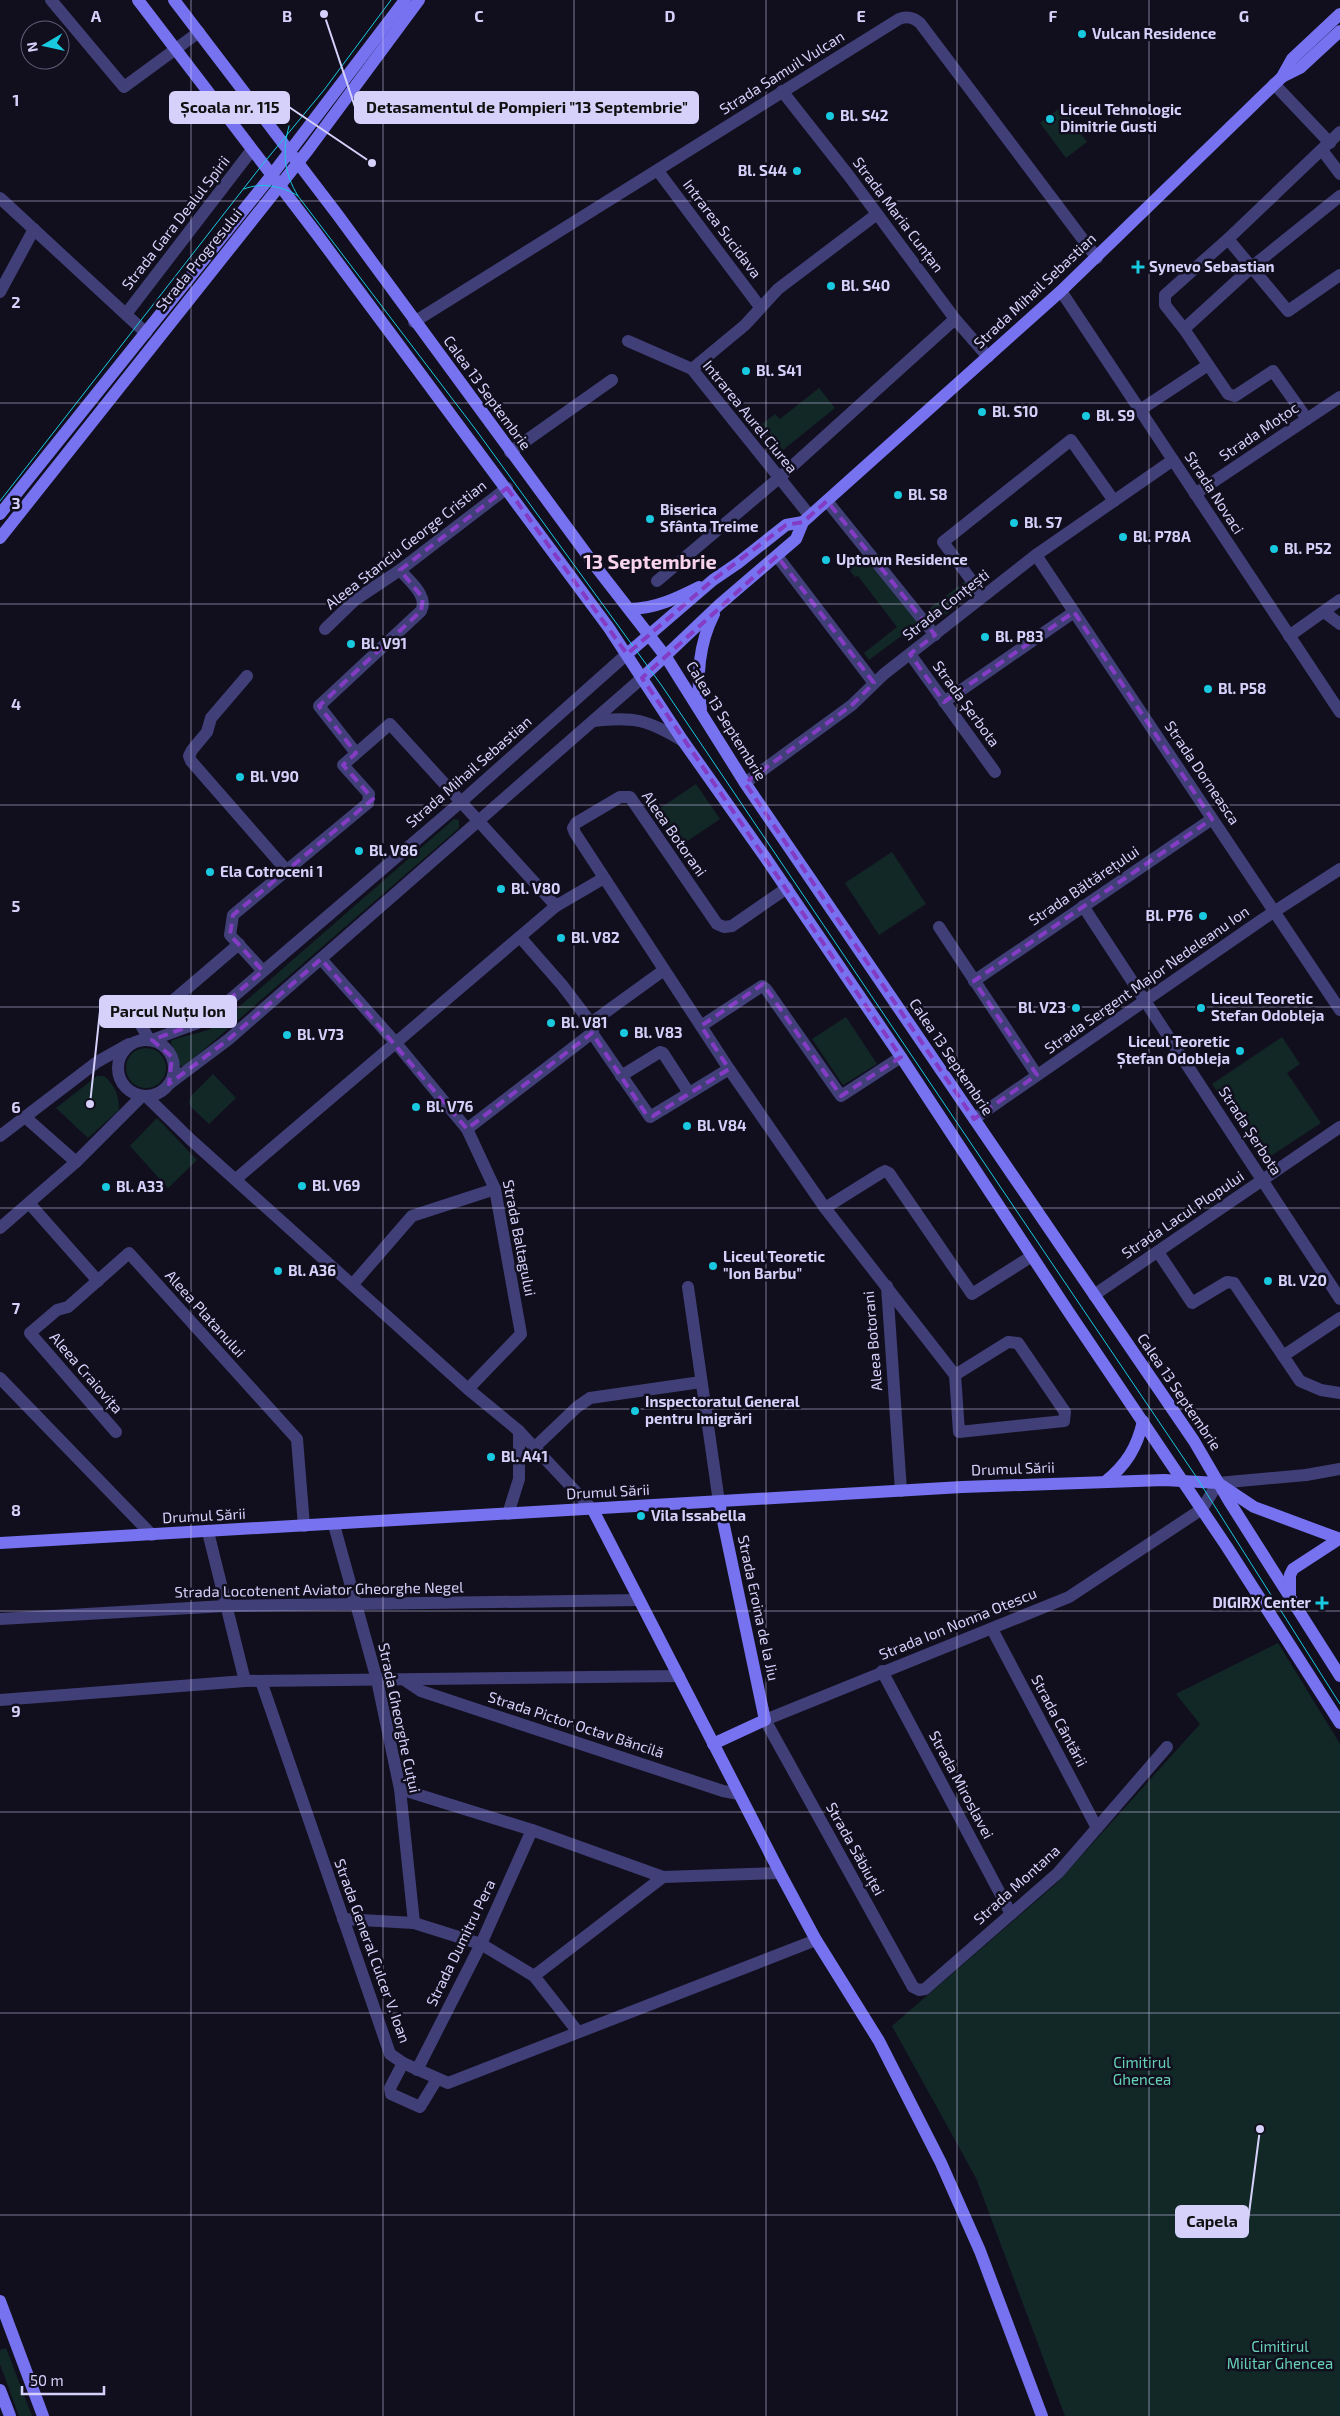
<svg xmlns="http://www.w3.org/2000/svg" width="1340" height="2416" viewBox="0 0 1340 2416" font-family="'Exo 2',sans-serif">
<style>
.green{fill:#122827}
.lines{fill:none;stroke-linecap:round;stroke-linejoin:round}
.minor{stroke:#413f78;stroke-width:12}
.tertiary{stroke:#413f78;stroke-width:12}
.secondary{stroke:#7672f0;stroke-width:12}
.tram{stroke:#18c9df;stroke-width:1}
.marked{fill:none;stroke:#843cc5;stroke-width:4;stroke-dasharray:10 6;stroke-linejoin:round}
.grid{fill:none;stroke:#d6d1fa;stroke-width:1;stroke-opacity:0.55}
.poi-dot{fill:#18c9df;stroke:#110f1e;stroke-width:2}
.labels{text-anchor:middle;stroke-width:5;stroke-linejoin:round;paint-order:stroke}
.poi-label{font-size:15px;font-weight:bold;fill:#d6d1fa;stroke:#110f1e;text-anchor:start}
.street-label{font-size:15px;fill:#d6d1fa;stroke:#110f1e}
.park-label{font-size:15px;fill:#66d1b7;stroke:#110f1e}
.district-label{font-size:20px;font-weight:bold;fill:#fad3ec;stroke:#110f1e}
.grid-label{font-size:16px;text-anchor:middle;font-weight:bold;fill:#d6d1fa;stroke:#110f1e;stroke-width:5;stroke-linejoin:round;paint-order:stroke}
.leader{fill:none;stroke:#d6d1fa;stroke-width:2}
.callout-dot{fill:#d6d1fa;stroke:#110f1e;stroke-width:2}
.callout{fill:#d6d1fa;stroke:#d6d1fa;stroke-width:2}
.callout-label{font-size:16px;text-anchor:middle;font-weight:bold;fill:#111}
</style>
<rect width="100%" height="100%" fill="#110f1e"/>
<g class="green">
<path d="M1061 107 1087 142 1066 158 1040 123Z"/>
<path d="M819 388 835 408 783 450 762 424 775 414 780 419Z"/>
<path d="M866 553 920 622 869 660 864 653 897 627 858 576 855 577 848 568Z"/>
<path d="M968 579 977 590 935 623 926 611Z"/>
<path d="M696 784 720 819 680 846 656 811Z"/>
<path d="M454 819 459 820V828L185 1066H180L171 1043 172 1040 208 1030 224 1020Z"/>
<path d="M892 852 926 904 879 935 845 883Z"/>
<path d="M846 1017 877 1064 843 1085 812 1039Z"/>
<path d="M1282 1037 1300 1064 1287 1073 1321 1123 1263 1161 1212 1084Z"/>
<circle cx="146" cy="1068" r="20"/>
<path d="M213 1074 236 1098 209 1124 191 1107 189 1102 191 1096Z"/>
<path d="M97 1076H104C115 1085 119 1096 119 1110L88 1138 56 1108Z"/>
<path d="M157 1118 197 1160 168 1188 130 1146Z"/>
<path d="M1278 1643 1340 1744V2416H1065L976 2178 892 2026 1057 1883 1200 1724 1176 1694Z"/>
<path d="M6 2348 32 2416H19L0 2364V2350Z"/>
</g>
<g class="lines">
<g class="minor">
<path d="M51 0 124 87 199 32"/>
<path d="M1274 84 1330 143"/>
<path d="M782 91 849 176 955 319 988 357"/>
<path d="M1322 150 1340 174"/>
<path d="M658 171 760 307"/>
<path d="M0 198 146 333"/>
<path d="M1228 239 1288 311 1340 275"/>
<path d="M0 292 34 229"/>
<path d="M126 314 251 151"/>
<path d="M414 322 899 19C907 16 913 17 920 23L1097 258"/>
<path d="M1184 329 1253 266 1340 196"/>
<path d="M628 341 692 369 810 516"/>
<path d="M692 369 745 325 778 289 877 214"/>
<path d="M1140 410 1208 365"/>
<path d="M1307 419 1273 371 1235 396 1228 394 1184 329 1165 305V295L1228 239 1340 132"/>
<path d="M510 452 612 380"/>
<path d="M1195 494 1340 397"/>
<path d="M827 501 935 635"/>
<path d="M1036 555 1340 1010"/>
<path d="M777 556 874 683"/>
<path d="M657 581 779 478 955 319"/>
<path d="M983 596 943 542 1071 440 1114 501"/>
<path d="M1324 612 1340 624"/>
<path d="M325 629 355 600 400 570 507 488"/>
<path d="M1289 636 1340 600"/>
<path d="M910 654 995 772"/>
<path d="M247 676 211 718 207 732 192 750 189 756 191 761 287 871"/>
<path d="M944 702 1074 612"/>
<path d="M356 753 319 706 421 611C429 596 409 581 400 570"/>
<path d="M745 783 852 705 884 674 1036 555 1173 460"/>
<path d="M787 888 732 926 724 927 717 924 630 797H620L576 823 573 828 575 833 729 1069 825 1208 955 1375 959 1432 1064 1421 1065 1412 1018 1343 1008 1342 955 1375"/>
<path d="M1083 906 1340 1299"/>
<path d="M939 927 1037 1075"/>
<path d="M321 959 395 1042 467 1129 495 1189 521 1334 468 1389"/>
<path d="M263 971 230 935 233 915 368 803 369 794 343 765 390 724 556 906"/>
<path d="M974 981 1212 819"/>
<path d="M592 1022 664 970"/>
<path d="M701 1026 762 986 766 989 841 1096 901 1057"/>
<path d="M592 1033 650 1117 729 1069"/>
<path d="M149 1039 142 1027 239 944"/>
<path d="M621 1076 660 1052 663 1053 689 1093"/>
<path d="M974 1119 1263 919 1340 869"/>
<path d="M467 1129 592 1033 594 1027 562 985 520 937"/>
<path d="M0 1136 97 1062 129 1044"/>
<path d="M236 1179 556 906 604 878"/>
<path d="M29 1203 98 1281"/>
<path d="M825 1208 881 1173 885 1171 889 1173 972 1294 1032 1256"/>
<path d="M1158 1252 1192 1303 1227 1282 1234 1283 1300 1381 1321 1390 1340 1393"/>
<path d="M353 1284 412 1216 495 1189"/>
<path d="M887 1286 901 1491"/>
<path d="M688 1287 719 1502"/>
<path d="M1094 1295 1340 1127"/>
<path d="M1283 1356 1340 1318"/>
<path d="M0 1378 152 1535"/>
<path d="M116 1432 30 1333 57 1310 68 1307 129 1253 297 1439 304 1526"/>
<path d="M535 1447 577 1407 590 1398 701 1382"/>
<path d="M334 1525 377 1680 400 1789 414 1923"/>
<path d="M208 1532 245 1681"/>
<path d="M0 1619 225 1606 639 1600"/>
<path d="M992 1629 1097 1828"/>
<path d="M882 1671 1011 1914"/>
<path d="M261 1681 390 2054 403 2063 448 2083 816 1940"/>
<path d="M406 1681 421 1691 723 1791 739 1794"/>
<path d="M0 1700 245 1681 679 1676"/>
<path d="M1167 1747 1058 1873 925 1989 919 1990 913 1987 765 1720 1069 1597 1202 1509 1218 1483"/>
<path d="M400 1789 532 1830 663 1877 780 1873"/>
<path d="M343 1919 414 1923 481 1944 534 1976 578 2032"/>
<path d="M534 1976 663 1877"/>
<path d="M403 2063 390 2088 391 2094 420 2107 437 2079"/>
<path d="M417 2070 481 1944 532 1830"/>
</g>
<g class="tertiary">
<path d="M1061 291 1340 712"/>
<path d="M593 721C634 716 648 720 683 741"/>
<circle cx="146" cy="1068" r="28"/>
<path d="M152 1040 203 1021 219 1009 462 801 627 654"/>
<path d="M169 1084 229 1039 642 678"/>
<path d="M147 1097 190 1139 468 1389 519 1431 593 1510"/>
<path d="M25 1117 76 1162"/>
<path d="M0 1228 76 1162 142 1096"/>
<path d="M1218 1483 1306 1475 1340 1469"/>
<path d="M508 1514 519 1479V1431"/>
</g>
<g class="secondary">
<path d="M138 0 316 233 609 628 683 741 765 857 901 1057 1068 1311 1227 1547 1340 1723"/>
<path d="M174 0 337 214 596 567 666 657 745 783 1194 1441 1229 1501 1340 1676"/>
<path d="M1282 77 1300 68 1340 31"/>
<path d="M0 514 271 176 405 0"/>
<path d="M0 538 308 150 419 0"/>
<path d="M629 609C655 609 677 598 699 587"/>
<path d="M627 654 713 580 738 563 786 525 803 522"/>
<path d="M642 678 719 605 796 539 803 522 1061 291 1282 77 1292 59 1340 14"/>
<path d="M701 709C696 678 699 643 714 614"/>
<path d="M1105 1482C1126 1465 1137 1448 1143 1421"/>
<path d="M593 1510 780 1873 816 1940 879 2041 941 2163 980 2251 1042 2416"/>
<path d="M0 1543 962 1487 1164 1480 1218 1483 1254 1507 1340 1539"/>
<path d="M1290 1597V1575L1293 1569 1339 1539"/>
<path d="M713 1744 765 1720 719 1502"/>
<path d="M0 2301 43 2416"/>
<path d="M0 2390 10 2416"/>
</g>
<g class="tram">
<path d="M289 126C282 152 284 173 298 196L476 430 662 686 1195 1475 1340 1704"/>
<path d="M244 189C261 182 283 186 298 196"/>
<path d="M0 501 262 165 324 90 391 0"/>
</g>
</g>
<path class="marked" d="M507 488 627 654 713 580 786 525 803 522 827 501 935 635 910 654 944 702 1074 612 1212 819 974 981 1037 1075 974 1119 745 783 852 705 874 683 777 556 642 678 901 1057 841 1096 763 984 701 1026 729 1069 653 1116 646 1114 592 1033 467 1129 321 959 229 1039 169 1084 172 1057 152 1040 203 1021 263 971 230 935 233 915 373 799 343 765 356 753 319 706 421 611 423 598 400 570Z"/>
<path class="grid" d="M191 0V2416M383 0V2416M574 0V2416M766 0V2416M957 0V2416M1149 0V2416M0 201H1340M0 403H1340M0 604H1340M0 805H1340M0 1007H1340M0 1208H1340M0 1409H1340M0 1611H1340M0 1812H1340M0 2013H1340M0 2215H1340"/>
<g class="poi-dot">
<circle cx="1082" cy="34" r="5"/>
<circle cx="830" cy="116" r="5"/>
<circle cx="1050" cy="119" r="5"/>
<circle cx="797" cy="171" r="5"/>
<path d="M1135.5 259.5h5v5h5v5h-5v5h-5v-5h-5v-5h5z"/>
<circle cx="831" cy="286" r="5"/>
<circle cx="746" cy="371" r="5"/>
<circle cx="982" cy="412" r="5"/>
<circle cx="1086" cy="416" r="5"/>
<circle cx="898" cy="495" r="5"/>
<circle cx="650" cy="519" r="5"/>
<circle cx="1014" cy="523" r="5"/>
<circle cx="1123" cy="537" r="5"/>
<circle cx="1274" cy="549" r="5"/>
<circle cx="826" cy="560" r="5"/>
<circle cx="985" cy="637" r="5"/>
<circle cx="351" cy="644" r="5"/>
<circle cx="1208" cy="689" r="5"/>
<circle cx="240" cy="777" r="5"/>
<circle cx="359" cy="851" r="5"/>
<circle cx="210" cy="872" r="5"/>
<circle cx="501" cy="889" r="5"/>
<circle cx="1203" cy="916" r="5"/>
<circle cx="561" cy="938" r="5"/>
<circle cx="1076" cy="1008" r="5"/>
<circle cx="1201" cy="1008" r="5"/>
<circle cx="551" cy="1023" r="5"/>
<circle cx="624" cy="1033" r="5"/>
<circle cx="287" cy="1035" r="5"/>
<circle cx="1240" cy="1051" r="5"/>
<circle cx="416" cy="1107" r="5"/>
<circle cx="687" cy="1126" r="5"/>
<circle cx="302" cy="1186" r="5"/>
<circle cx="106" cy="1187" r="5"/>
<circle cx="713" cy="1266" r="5"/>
<circle cx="278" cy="1271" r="5"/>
<circle cx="1268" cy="1281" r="5"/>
<circle cx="635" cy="1411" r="5"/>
<circle cx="491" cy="1457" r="5"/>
<circle cx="641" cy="1516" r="5"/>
<path d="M1319.5 1595.5h5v5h5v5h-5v5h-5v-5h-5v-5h5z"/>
</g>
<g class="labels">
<g class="poi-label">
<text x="1092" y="39">Vulcan Residence</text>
<text x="1060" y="115">Liceul Tehnologic<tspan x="1060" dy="17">Dimitrie Gusti</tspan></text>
<text x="840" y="121">Bl. S42</text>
<text x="787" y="176" text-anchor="end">Bl. S44</text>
<text x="1149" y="272">Synevo Sebastian</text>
<text x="841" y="291">Bl. S40</text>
<text x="756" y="376">Bl. S41</text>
<text x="992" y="417">Bl. S10</text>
<text x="1096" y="421">Bl. S9</text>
<text x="908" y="500">Bl. S8</text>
<text x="660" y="515">Biserica<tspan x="660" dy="17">Sfânta Treime</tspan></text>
<text x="1024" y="528">Bl. S7</text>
<text x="1133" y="542">Bl. P78A</text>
<text x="1284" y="554">Bl. P52</text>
<text x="836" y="565">Uptown Residence</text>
<text x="995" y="642">Bl. P83</text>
<text x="361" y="649">Bl. V91</text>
<text x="1218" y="694">Bl. P58</text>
<text x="250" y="782">Bl. V90</text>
<text x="369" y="856">Bl. V86</text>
<text x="220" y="877">Ela Cotroceni 1</text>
<text x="511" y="894">Bl. V80</text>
<text x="1193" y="921" text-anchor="end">Bl. P76</text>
<text x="571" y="943">Bl. V82</text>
<text x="1211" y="1004">Liceul Teoretic<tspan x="1211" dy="17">Stefan Odobleja</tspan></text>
<text x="1066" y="1013" text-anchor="end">Bl. V23</text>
<text x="561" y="1028">Bl. V81</text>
<text x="634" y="1038">Bl. V83</text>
<text x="297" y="1040">Bl. V73</text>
<text x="1230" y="1047" text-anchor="end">Liceul Teoretic<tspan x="1230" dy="17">Ștefan Odobleja</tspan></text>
<text x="426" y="1112">Bl. V76</text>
<text x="697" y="1131">Bl. V84</text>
<text x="312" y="1191">Bl. V69</text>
<text x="116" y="1192">Bl. A33</text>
<text x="723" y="1262">Liceul Teoretic<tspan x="723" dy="17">"Ion Barbu"</tspan></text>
<text x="288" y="1276">Bl. A36</text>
<text x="1278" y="1286">Bl. V20</text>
<text x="645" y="1407">Inspectoratul General<tspan x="645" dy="17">pentru Imigrări</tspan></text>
<text x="501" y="1462">Bl. A41</text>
<text x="651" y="1521">Vila Issabella</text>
<text x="1311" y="1608" text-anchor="end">DIGIRX Center</text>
</g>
<g class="street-label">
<text transform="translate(782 73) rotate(-32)" y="5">Strada Samuil Vulcan</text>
<text transform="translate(898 215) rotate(53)" y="5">Strada Maria Cunțan</text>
<text transform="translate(176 223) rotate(-52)" y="5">Strada Gara Dealul Spirii</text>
<text transform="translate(722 229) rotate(53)" y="5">Intrarea Sucidava</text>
<text transform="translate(199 260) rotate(-51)" y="5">Strada Progresului</text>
<text transform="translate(1035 291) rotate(-43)" y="5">Strada Mihail Sebastian</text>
<text transform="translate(487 393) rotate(54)" y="5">Calea 13 Septembrie</text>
<text transform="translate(750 417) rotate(51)" y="5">Intrarea Aurel Ciurea</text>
<text transform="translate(1259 432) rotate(-34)" y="5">Strada Moțoc</text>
<text transform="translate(1214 493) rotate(57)" y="5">Strada Novaci</text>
<text transform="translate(406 545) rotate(-38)" y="5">Aleea Stanciu George Cristian</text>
<text transform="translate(946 605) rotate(-38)" y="5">Strada Conțești</text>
<text transform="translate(966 704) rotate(54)" y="5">Strada Șerbota</text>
<text transform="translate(726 721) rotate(58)" y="5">Calea 13 Septembrie</text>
<text transform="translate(469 772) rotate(-41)" y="5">Strada Mihail Sebastian</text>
<text transform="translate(1202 773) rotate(56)" y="5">Strada Dorneasca</text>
<text transform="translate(674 834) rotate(55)" y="5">Aleea Botorani</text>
<text transform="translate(1084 886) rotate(-34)" y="5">Strada Băltărețului</text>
<text transform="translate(1147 980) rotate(-35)" y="5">Strada Sergent Major Nedeleanu Ion</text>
<text transform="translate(951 1057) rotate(56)" y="5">Calea 13 Septembrie</text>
<text transform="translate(1250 1131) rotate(57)" y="5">Strada Șerbota</text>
<text transform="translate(1183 1215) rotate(-34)" y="5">Strada Lacul Plopului</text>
<text transform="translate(519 1238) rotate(79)" y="5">Strada Baltagului</text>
<text transform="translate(205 1314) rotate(48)" y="5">Aleea Platanului</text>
<text transform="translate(873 1341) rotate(-95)" y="5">Aleea Botorani</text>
<text transform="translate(86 1373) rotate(49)" y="5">Aleea Craiovița</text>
<text transform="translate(1179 1392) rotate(56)" y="5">Calea 13 Septembrie</text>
<text transform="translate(1013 1469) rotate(-2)" y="5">Drumul Sării</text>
<text transform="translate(608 1492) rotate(-3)" y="5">Drumul Sării</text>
<text transform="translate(204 1516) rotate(-3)" y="5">Drumul Sării</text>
<text transform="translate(319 1590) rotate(-1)" y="5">Strada Locotenent Aviator Gheorghe Negel</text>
<text transform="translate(758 1608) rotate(78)" y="5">Strada Eroina de la Jiu</text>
<text transform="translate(958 1624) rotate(-22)" y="5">Strada Ion Nonna Otescu</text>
<text transform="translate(399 1718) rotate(78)" y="5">Strada Gheorghe Cuțui</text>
<text transform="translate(1059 1721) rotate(62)" y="5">Strada Cântării</text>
<text transform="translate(576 1725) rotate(18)" y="5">Strada Pictor Octav Băncilă</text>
<text transform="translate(961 1785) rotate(62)" y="5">Strada Miroslavei</text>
<text transform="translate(855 1849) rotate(61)" y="5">Strada Săbiuței</text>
<text transform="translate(1017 1885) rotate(-42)" y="5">Strada Montana</text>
<text transform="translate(461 1943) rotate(-64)" y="5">Strada Dumitru Pera</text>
<text transform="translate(372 1951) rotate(70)" y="5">Strada General Culcer V. Ioan</text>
</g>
<g class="park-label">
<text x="1142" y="2068">Cimitirul<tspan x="1142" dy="17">Ghencea</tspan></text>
<text x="1280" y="2352">Cimitirul<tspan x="1280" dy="17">Militar Ghencea</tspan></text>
</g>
<g class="district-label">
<text x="650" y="569">13 Septembrie</text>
</g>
</g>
<g class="grid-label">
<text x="96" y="22">A</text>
<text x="287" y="22">B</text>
<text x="479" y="22">C</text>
<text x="670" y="22">D</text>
<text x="861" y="22">E</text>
<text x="1053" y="22">F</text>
<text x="1244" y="22">G</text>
<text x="16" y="106">1</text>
<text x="16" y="308">2</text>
<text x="16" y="509">3</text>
<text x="16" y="710">4</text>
<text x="16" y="912">5</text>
<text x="16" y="1113">6</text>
<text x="16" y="1314">7</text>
<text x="16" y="1516">8</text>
<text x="16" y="1717">9</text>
</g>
<path class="leader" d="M372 163L289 107M324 14L355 107M90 1104L100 1011M1260 2129L1248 2221"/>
<g class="callout-dot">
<circle cx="372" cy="163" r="5"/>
<circle cx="324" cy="14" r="5"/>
<circle cx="90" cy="1104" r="5"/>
<circle cx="1260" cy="2129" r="5"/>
</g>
<g class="callout">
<rect x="170" y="92" width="119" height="31" rx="5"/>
<rect x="355" y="92" width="343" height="31" rx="5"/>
<rect x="100" y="996" width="136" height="31" rx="5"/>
<rect x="1176" y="2206" width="72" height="31" rx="5"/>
</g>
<g class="callout-label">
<text x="230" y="113">Școala nr. 115</text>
<text x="527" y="113">Detasamentul de Pompieri "13 Septembrie"</text>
<text x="168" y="1017">Parcul Nuțu Ion</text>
<text x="1212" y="2227">Capela</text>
</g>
<g transform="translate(45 45) rotate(261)"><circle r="24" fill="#110f1e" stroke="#605d76"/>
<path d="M0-4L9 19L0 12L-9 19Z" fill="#18c9df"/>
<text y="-8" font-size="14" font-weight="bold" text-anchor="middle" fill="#d6d1fa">N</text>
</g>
<path d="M22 2386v8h82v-8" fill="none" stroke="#d6d1fa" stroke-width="2.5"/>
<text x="30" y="2386" font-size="15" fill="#d6d1fa" stroke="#110f1e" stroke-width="4" paint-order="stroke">50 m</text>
</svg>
